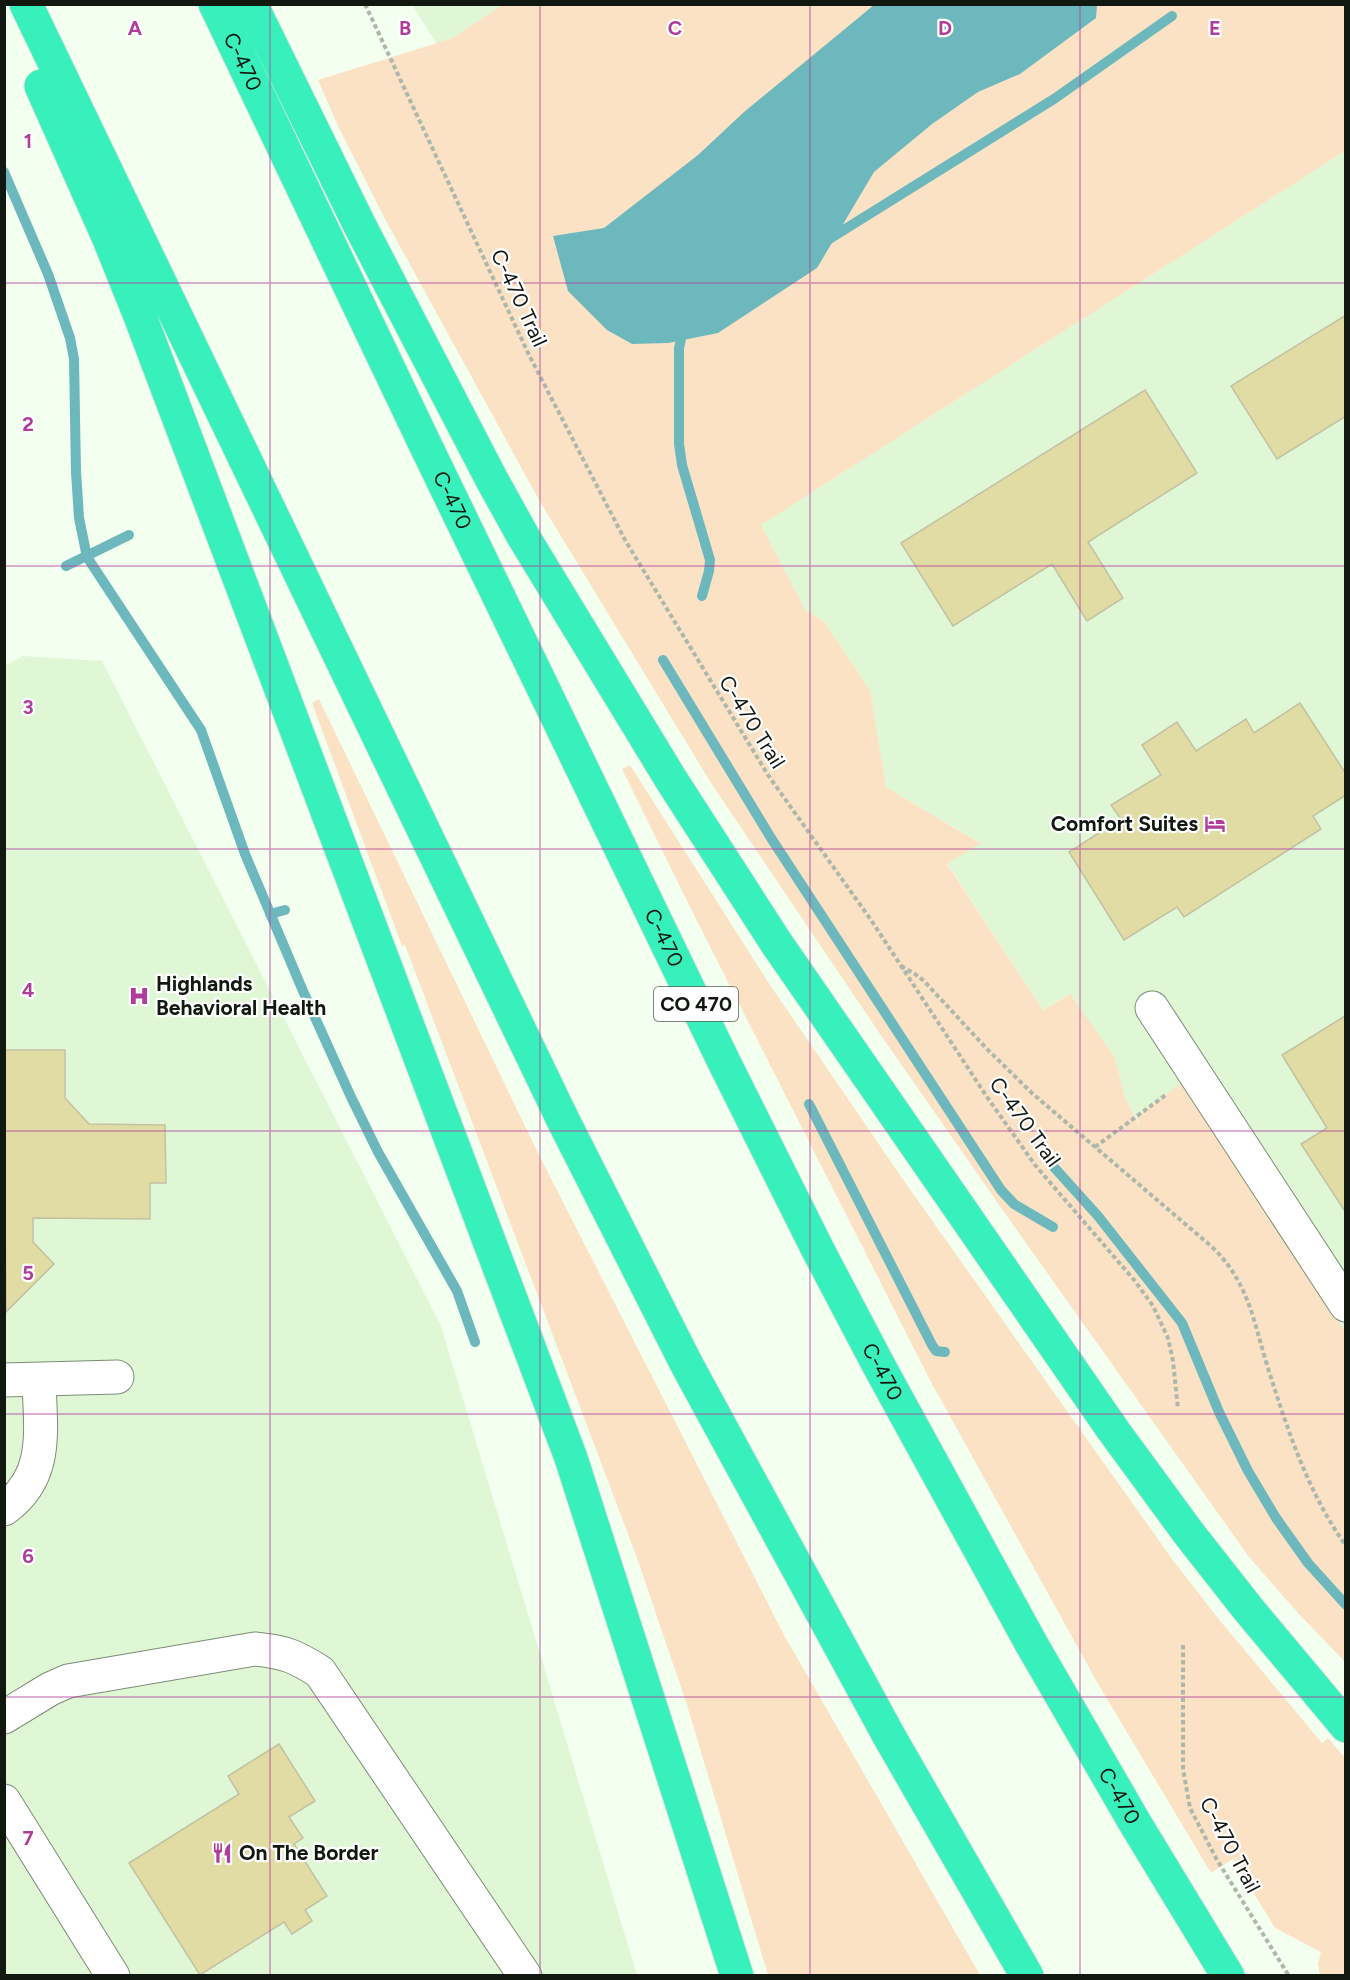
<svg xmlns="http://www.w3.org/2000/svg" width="1350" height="1980" viewBox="0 0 1350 1980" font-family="Figtree,sans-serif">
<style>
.built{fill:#dff7d5}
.green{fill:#fbe2c4}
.water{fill:#6db8bd}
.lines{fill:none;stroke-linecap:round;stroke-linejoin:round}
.stream{stroke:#6db8bd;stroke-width:10}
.building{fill:#e0dca3;stroke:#c3c1a4;stroke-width:1.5}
.minor-casing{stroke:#7c8d76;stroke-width:35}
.highway-casing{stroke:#e2e3e2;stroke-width:35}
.path{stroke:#adb8aa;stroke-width:4;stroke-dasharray:4.5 3;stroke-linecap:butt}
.minor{stroke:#fff;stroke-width:33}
.highway{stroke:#38f0bc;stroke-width:33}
.grid{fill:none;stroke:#af3e9b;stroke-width:1.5;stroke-opacity:0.55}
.labels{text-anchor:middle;stroke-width:4.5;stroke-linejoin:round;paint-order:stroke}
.shield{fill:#fff;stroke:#585d57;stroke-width:1.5}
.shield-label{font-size:20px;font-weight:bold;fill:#11180f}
.street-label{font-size:21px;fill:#11180f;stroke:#fff}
.poi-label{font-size:21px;font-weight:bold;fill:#11180f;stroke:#fff;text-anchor:start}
.grid-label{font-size:20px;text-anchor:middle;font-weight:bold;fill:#af3e9b;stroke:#fff;stroke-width:4.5;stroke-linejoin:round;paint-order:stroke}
</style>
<rect width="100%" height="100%" fill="#f3ffef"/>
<g class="built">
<path d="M412 5H502L453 38 437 44Z"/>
<path d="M1345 151V1411L1145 1134 1125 1098 1115 1058 1069 994 1043 1010 947 863 979 842 886 787 870 690 824 621 806 611 761 525Z"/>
<path d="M23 656 102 661 441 1326 637 1975H5L4 666Z"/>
</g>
<g class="green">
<path d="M502 5H1345V151L761 525 806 611 824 621 870 690 886 787 980 843 947 864 1043 1010 1070 994 1115 1058 1125 1098 1140 1126 1137 1116 1194 1074 1250 1185 1345 1332V1662L1297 1612 1249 1557 1004 1212 880 1034 711 783 539 500 385 219 338 126 318 80 453 38Z"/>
<path d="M319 699 539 1155 784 1635 980 1975H768L686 1702 636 1555 405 945 402 946 312 703Z"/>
<path d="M630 765 768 982 902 1178 1089 1442 1172 1559 1221 1622 1322 1743 1328 1738 1345 1758V1975H1320L1318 1964 1321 1952 1275 1928 1233 1859 1211 1873 1097 1682 931 1382 693 913 622 769Z"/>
</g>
<path class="water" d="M874 5H1097L1096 18 1020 74 978 92 932 124 874 172 817 268 718 333 668 343 632 344 607 330 568 291 553 236 604 228 698 155 744 112Z"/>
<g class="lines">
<g class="stream">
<path d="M4 172 48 274 70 338 74 359 76 472 79 518 87 557 201 730 245 854 303 991 351 1097 378 1152 457 1291 475 1342"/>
<path d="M826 241 1054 99 1172 16"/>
<path d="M684 326 679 348V444L682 465 710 560 709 571 702 596"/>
<path d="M66 566 129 535"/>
<path d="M663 660 771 838 1001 1190 1014 1204 1053 1227"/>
<path d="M270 914 285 910"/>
<path d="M809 1104 932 1345 936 1351 945 1352"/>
<path d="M1052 1165 1098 1216 1182 1323 1219 1412 1248 1471 1276 1518 1308 1563 1346 1605"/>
</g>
</g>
<g class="building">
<path d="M1346 315V416L1277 459 1231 386Z"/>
<path d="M1145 390 1197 473 1088 542 1123 598 1087 621 1052 564 953 626 901 543Z"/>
<path d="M1300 703 1346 774V795L1313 816 1321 829 1184 917 1177 907 1124 940 1069 852 1121 819 1111 805 1161 775 1142 745 1177 722 1196 751 1246 719 1254 733Z"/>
<path d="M1345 1016 1346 1017V1213L1301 1144 1327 1128 1282 1055Z"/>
<path d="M4 1050H65V1098L89 1124 165 1125 166 1183H150V1219L33 1218V1242L54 1264 6 1312Z"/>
<path d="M279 1744 315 1801 289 1817 303 1838 294 1844 327 1896 305 1910 312 1921 292 1934 284 1922 200 1975 129 1863 239 1794 228 1776Z"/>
</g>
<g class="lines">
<g class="minor-casing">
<g id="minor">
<path d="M1152 1008 1346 1305"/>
<path d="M4 1380 117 1377"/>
<path d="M4 1509C50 1476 40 1429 39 1380"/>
<path d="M4 1717 50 1689 68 1681 255 1649C285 1652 295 1656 320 1672L525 1976"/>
<path d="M4 1801 113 1976"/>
</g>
</g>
<g class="highway-casing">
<g id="highway">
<path d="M26 4 563 1120 687 1365 889 1736 1027 1976"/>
<path id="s1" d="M215 4 423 440 724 1062 818 1250 879 1366 1032 1645 1135 1823 1228 1976"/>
<path d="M251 4 359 224 492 480 523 536 672 781 777 944 1113 1430 1190 1535 1249 1610 1346 1726"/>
<path d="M41 86 109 239 140 316 571 1458 737 1976"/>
</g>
</g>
<g class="path">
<path d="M365 4 529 355 625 540 768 775 871 920 987 1097 1035 1165 1135 1281 1153 1306 1168 1338 1173 1361 1178 1409"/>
<path d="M901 966 915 974 924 981 987 1049 1033 1094 1211 1246C1248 1281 1253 1319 1267 1365 1287 1428 1307 1491 1346 1546"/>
<path d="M1095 1147 1167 1094"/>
<path d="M1183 1645V1769L1190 1808 1217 1860 1289 1976"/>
</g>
<use href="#minor" class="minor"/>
<use href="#highway" class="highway"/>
</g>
<path class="grid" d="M270 4V1976M540 4V1976M810 4V1976M1080 4V1976M4 283H1346M4 566H1346M4 849H1346M4 1131H1346M4 1414H1346M4 1697H1346"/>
<defs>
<g id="hotel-bare" transform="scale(1.62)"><path d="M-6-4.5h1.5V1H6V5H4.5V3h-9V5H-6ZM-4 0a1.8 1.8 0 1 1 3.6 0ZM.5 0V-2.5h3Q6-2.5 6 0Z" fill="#af3e9b" stroke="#fff" stroke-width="2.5" paint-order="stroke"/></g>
<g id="hospital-bare" transform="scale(1.62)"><path d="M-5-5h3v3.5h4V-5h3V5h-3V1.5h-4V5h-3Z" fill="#af3e9b" stroke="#fff" stroke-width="2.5" paint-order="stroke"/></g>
<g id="restaurant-bare" transform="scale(1.62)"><path d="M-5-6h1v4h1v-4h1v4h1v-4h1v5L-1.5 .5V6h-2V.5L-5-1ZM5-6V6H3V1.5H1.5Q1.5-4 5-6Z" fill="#af3e9b" stroke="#fff" stroke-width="2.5" paint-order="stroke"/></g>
</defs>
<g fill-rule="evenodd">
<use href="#hotel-bare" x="1215" y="824"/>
<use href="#hospital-bare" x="139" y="996"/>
<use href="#restaurant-bare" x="222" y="1853"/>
</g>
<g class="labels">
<rect class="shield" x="654" y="987" width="84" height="34" rx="4.5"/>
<g class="shield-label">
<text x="696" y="1011">CO 470</text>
</g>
<g class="street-label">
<text dy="7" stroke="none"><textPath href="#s1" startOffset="64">C-470</textPath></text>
<text transform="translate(519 298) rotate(65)" y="7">C-470 Trail</text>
<text dy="7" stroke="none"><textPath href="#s1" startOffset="550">C-470</textPath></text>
<text transform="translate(752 722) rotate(58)" y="7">C-470 Trail</text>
<text dy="7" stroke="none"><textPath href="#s1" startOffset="1036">C-470</textPath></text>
<text transform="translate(1025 1122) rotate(54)" y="7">C-470 Trail</text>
<text dy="7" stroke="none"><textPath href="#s1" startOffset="1522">C-470</textPath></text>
<text dy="7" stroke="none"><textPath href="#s1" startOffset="2008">C-470</textPath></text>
<text transform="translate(1230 1845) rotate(62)" y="7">C-470 Trail</text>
</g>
<g class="poi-label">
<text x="1198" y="831" text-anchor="end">Comfort Suites</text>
<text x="156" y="991">Highlands<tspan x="156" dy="24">Behavioral Health</tspan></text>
<text x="239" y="1860">On The Border</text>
</g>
</g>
<g class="grid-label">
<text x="135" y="35">A</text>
<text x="405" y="35">B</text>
<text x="675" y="35">C</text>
<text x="945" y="35">D</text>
<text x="1215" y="35">E</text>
<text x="28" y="148">1</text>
<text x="28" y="431">2</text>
<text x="28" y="714">3</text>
<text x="28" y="997">4</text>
<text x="28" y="1280">5</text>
<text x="28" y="1563">6</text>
<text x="28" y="1845">7</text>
</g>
<rect width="1350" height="1980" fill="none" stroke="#11180f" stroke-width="12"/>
</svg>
